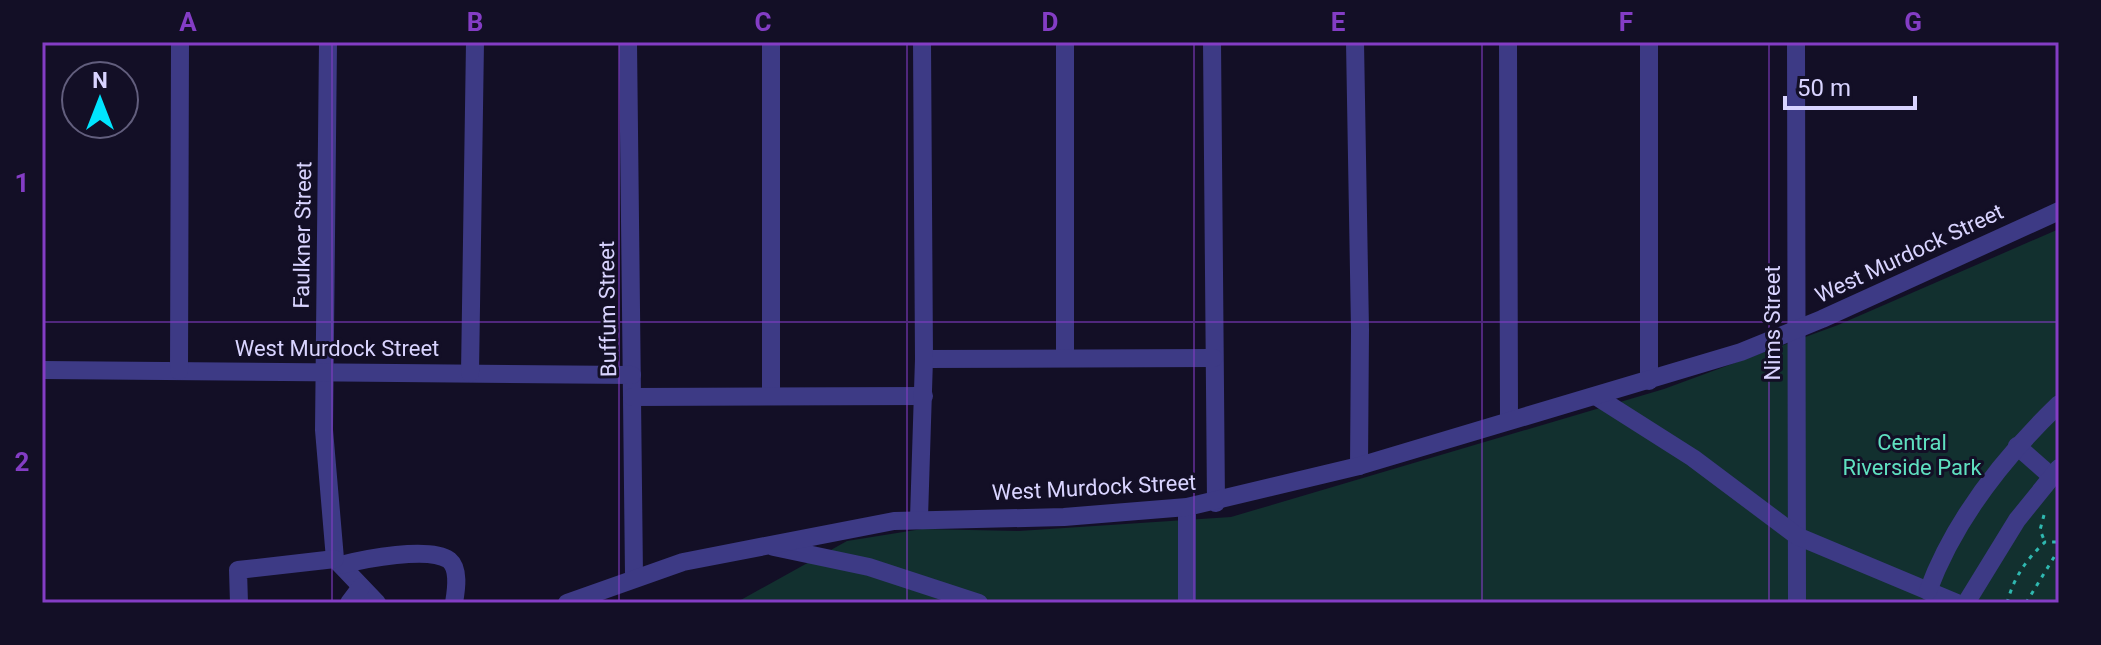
<svg xmlns="http://www.w3.org/2000/svg" width="2101" height="645" viewBox="0 0 2101 645" font-family="Roboto,sans-serif">
<style>
.green{fill:#12302f}
.lines{fill:none;stroke-linecap:round;stroke-linejoin:round}
.path{stroke:#2fb8b0;stroke-width:3;stroke-dasharray:4 6;stroke-linecap:butt}
.minor{stroke:#3d3a85;stroke-width:18}
.grid{fill:none;stroke:#843dc5;stroke-width:2;stroke-opacity:0.55}
.labels{text-anchor:middle;stroke-width:6;stroke-linejoin:round;paint-order:stroke}
.street-label{font-size:22px;fill:#d9d4ff;stroke:#130f26}
.park-label{font-size:22px;fill:#5fe0c0;stroke:#130f26}
.neatline{fill:none;stroke:#843dc5;stroke-width:3}
.grid-label{font-size:26px;text-anchor:middle;font-weight:bold;fill:#843dc5}
</style>
<rect width="100%" height="100%" fill="#130f26"/>
<path class="green" d="M2059 229V603L739 601 847 541 922 529 1019 531 1231 517 1664 389 1838 325Z"/>
<g class="lines">
<g class="path">
<path d="M2044 515 2040 530 2045 542"/>
<path d="M2007 603C2014 577 2026 560 2045 542H2059"/>
<path d="M2026 603 2059 549"/>
</g>
<g class="minor">
<path d="M328 42 324 430 335 559 377 603"/>
<path d="M628 42 634 576"/>
<path d="M771 42V396"/>
<path d="M1065 42V358"/>
<path d="M1212 42 1216 503"/>
<path d="M1355 42 1360 330 1359 466"/>
<path d="M1508 42 1509 420"/>
<path d="M1796 42 1797 603"/>
<path d="M924 359 1214 358"/>
<path d="M42 370 632 375"/>
<path d="M179 371 180 42"/>
<path d="M470 373 475 42"/>
<path d="M1649 381V42"/>
<path d="M632 397 924 396"/>
<path d="M1597 397 1693 458 1797 536 1957 603"/>
<path d="M2017 446 2051 476"/>
<path d="M1187 507V603"/>
<path d="M919 518 924 359 922 42"/>
<path d="M774 547 869 567 979 603"/>
<path d="M341 565C364 559 429 546 449 560 460 569 456 591 454 603"/>
<path d="M1928 591C1955 518 2004 457 2059 404"/>
<path d="M239 603 238 570 335 559"/>
<path d="M349 603 361 587"/>
<path d="M567 603 683 562 894 521 1064 517 1187 507 1359 466 1741 352 1822 319 2059 211"/>
<path d="M1966 603 2017 520 2059 468"/>
</g>
</g>
<path class="grid" d="M332 42V603M619 42V603M907 42V603M1194 42V603M1482 42V603M1769 42V603M42 322H2059"/>
<g class="labels">
<g class="street-label">
<text transform="translate(302 235) rotate(-89)" y="8">Faulkner Street</text>
<text transform="translate(1909 253) rotate(-25)" y="8">West Murdock Street</text>
<text transform="translate(607 309) rotate(-91)" y="8">Buffum Street</text>
<text transform="translate(1772 323) rotate(-90)" y="8">Nims Street</text>
<text x="337" y="356">West Murdock Street</text>
<text transform="translate(1094 487) rotate(-3)" y="8">West Murdock Street</text>
</g>
<g class="park-label">
<text x="1912" y="450">Central<tspan x="1912" dy="25">Riverside Park</tspan></text>
</g>
</g>
<rect width="2101" height="645" fill="none" stroke="#130f26" stroke-width="88"/>
<g transform="translate(100 100)"><circle r="38" fill="#130f26" stroke="#625e7d" stroke-width="2"/>
<path d="M0-6L14 30L0 20L-14 30Z" fill="#00e5ff"/>
<text y="-12" font-size="22" font-weight="bold" text-anchor="middle" fill="#d9d4ff">N</text>
</g>
<path d="M1785 96v12h130v-12" fill="none" stroke="#d9d4ff" stroke-width="4"/>
<text x="1797" y="96" font-size="24" fill="#d9d4ff" stroke="#130f26" stroke-width="6" paint-order="stroke">50 m</text>
<rect x="44" y="44" width="2013" height="557" class="neatline"/>
<g class="grid-label">
<text x="188" y="31">A</text>
<text x="475" y="31">B</text>
<text x="763" y="31">C</text>
<text x="1050" y="31">D</text>
<text x="1338" y="31">E</text>
<text x="1626" y="31">F</text>
<text x="1913" y="31">G</text>
<text x="22" y="192">1</text>
<text x="22" y="471">2</text>
</g>
</svg>
